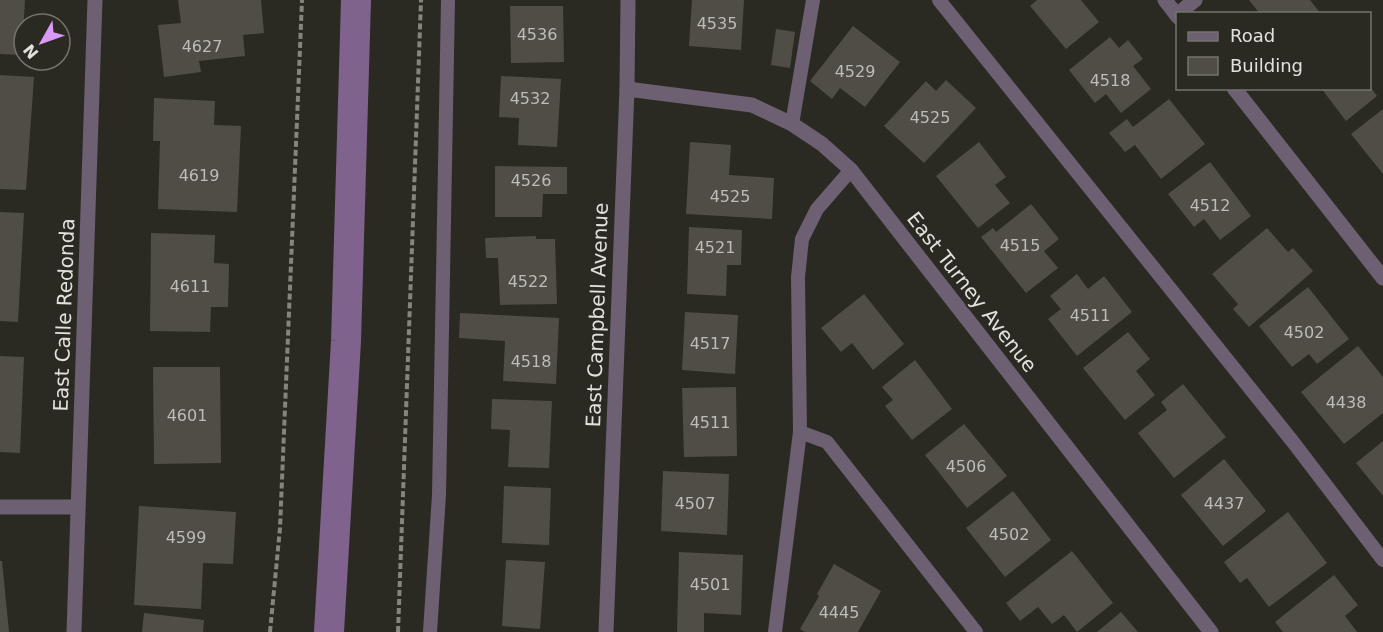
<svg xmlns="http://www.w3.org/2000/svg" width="1383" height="632" viewBox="0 0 1383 632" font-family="'DejaVu Sans',sans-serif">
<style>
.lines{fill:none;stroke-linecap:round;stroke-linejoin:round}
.canal{stroke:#7f638d;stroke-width:30}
.building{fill:#4f4d45}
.path{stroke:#85847d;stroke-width:4;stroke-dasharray:6 3;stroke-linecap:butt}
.lane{stroke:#6c6072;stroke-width:14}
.street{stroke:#6c6072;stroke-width:15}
.labels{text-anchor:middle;stroke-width:4.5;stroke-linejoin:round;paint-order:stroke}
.number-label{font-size:16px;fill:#bdbcb6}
.street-label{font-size:20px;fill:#e2e1dc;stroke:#2b2a22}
</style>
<rect width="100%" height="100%" fill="#2b2a22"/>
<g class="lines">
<path class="canal" d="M329 632 346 341 356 0"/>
</g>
<g class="building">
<path d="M0 0H25L22 55 0 54Z"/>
<path d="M178 0H261L264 33 243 35 245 56 199 61 201 72 164 77 158 25 181 23Z"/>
<path d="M692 0H744L741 50 689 46Z"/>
<path d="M1037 0H1081L1099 22 1066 49 1030 6Z"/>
<path d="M1249 0H1310L1321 14H1260Z"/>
<path d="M510 6H563L564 62 511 63Z"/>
<path d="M853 26 900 62 865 107 840 88 832 99 810 81Z"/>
<path d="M776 29 795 32 790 68 771 65Z"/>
<path d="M1110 37 1119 48 1128 40 1143 59 1133 66 1151 89 1121 113 1106 94 1095 103 1069 70Z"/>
<path d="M0 75 34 77 26 190 0 189Z"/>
<path d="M501 76 561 79 557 147 518 145 519 118 499 117Z"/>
<path d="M946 80 976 108 924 163 884 126 926 81 936 91Z"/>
<path d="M1321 88H1371L1377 96 1346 121Z"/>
<path d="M154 98 215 101 214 125 241 126 237 212 158 209 160 141H153Z"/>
<path d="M1169 99 1205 144 1161 179 1135 145 1125 152 1109 133 1127 119 1133 127Z"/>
<path d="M1383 109V174L1351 134Z"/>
<path d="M690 142 731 145 729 175 774 178 772 219 686 214Z"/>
<path d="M979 142 1006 177 995 185 1010 203 978 228 936 176Z"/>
<path d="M1210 162 1251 216 1220 240 1204 219 1194 227 1168 194Z"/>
<path d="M495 166 567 167V194H543L542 217H495Z"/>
<path d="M1031 204 1059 239 1044 251 1058 268 1026 293 981 237 993 228 996 232Z"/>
<path d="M0 212 24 213 18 322 0 321Z"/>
<path d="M689 227 742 230 741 265H727L726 296 687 294Z"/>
<path d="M1267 228 1288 252 1293 248 1313 271 1249 327 1233 309 1238 304 1212 274Z"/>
<path d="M151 233 215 235 214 263 229 264 228 307H211L210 332 150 331Z"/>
<path d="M536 236V239H555L557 304 500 305 498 258H486L485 238Z"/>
<path d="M1077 274 1088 289 1104 276 1132 312 1077 356 1048 319 1061 309 1050 296Z"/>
<path d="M1308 287 1349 339 1317 364 1309 354 1292 367 1259 326Z"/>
<path d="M864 294 904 344 873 370 852 343 841 352 821 328Z"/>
<path d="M685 312 738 315 735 374 682 370Z"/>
<path d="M460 313 559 318 556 384 503 381 505 341 459 338Z"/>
<path d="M1128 332 1150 359 1136 371 1155 395 1125 420 1083 368Z"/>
<path d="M1358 346 1383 377V413L1344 444 1301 392Z"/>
<path d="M0 356 24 357 20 453 0 452Z"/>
<path d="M915 360 952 409 912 440 885 406 893 400 882 387Z"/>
<path d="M153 367H220L221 463 154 464Z"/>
<path d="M1183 384 1226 437 1174 478 1138 433 1167 410 1161 402Z"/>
<path d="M736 387 737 456 684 457 682 388Z"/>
<path d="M492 399 552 401 549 468 508 467 510 430 491 429Z"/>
<path d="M964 424 1007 476 967 508 925 455Z"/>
<path d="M1383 441V496L1356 463Z"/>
<path d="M1224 459 1266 511 1223 546 1181 495Z"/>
<path d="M663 471 729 474 727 535 661 531Z"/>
<path d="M504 486 551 488 549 545 502 543Z"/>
<path d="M1013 491 1051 540 1005 577 966 528Z"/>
<path d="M139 506 236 512 233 564 203 563 201 609 134 605Z"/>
<path d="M1288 512 1327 563 1269 607 1247 578 1240 583 1224 562Z"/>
<path d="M1072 551 1113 603 1077 632 1064 615 1052 624 1038 607 1020 621 1006 603Z"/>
<path d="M679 552 743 555 741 615 704 613V632H677Z"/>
<path d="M506 560 545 562 540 629 502 626Z"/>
<path d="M0 561H2L9 632H0Z"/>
<path d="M834 564 881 591 858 632H805L800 629 819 596 817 594Z"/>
<path d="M1334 575 1358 605 1345 616 1357 632H1283L1275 622Z"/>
<path d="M1121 612 1138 632H1097Z"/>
<path d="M144 613 204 620 203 632H142Z"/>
</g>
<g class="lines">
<g class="path">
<path d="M270 632 280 528 302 0"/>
<path d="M398 632 421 0"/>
</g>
<g class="lane">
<path d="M939 0 1293 442 1383 560"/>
<path d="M792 124 813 0"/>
<path d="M800 432 827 442 976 632"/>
<path d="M430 632 439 495 448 0"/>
<path d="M775 632 800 432 798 277 802 239 817 209 851 170"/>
</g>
<g class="street">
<path d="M1165 0 1178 17"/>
<path d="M1178 14 1195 0"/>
<path d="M1234 88 1383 278"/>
<path d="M627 89 752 105 792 124 822 144 851 170 1211 632"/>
<path d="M0 507H78"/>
<path d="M74 632 95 0"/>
<path d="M606 632 627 89 628 0"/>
</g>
</g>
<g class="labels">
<g class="number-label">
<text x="717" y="29">4535</text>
<text x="537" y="40">4536</text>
<text x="202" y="52">4627</text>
<text x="855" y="77">4529</text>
<text x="1110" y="86">4518</text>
<text x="530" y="104">4532</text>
<text x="930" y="123">4525</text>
<text x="199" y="181">4619</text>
<text x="531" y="186">4526</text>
<text x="730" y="202">4525</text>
<text x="1210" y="211">4512</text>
<text x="1020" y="251">4515</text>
<text x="715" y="253">4521</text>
<text x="528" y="287">4522</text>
<text x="190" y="292">4611</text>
<text x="1090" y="321">4511</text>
<text x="1304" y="338">4502</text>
<text x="710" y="349">4517</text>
<text x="531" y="367">4518</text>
<text x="1346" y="408">4438</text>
<text x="187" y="421">4601</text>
<text x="710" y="428">4511</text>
<text x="966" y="472">4506</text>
<text x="695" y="509">4507</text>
<text x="1224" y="509">4437</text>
<text x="1009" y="540">4502</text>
<text x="186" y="543">4599</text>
<text x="710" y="590">4501</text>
<text x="839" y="618">4445</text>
</g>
<g class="street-label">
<text transform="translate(972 292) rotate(52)" y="7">East Turney Avenue</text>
<text transform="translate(64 315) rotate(-88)" y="7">East Calle Redonda</text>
<text transform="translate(597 315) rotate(-88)" y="7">East Campbell Avenue</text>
</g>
</g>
<rect x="1176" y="12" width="195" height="78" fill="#2b2a22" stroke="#74736c" stroke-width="1.5"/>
<rect x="1188" y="32" width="30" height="9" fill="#6c6072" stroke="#74736c" stroke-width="1.5"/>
<text x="1230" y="42" font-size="18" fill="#e2e1dc">Road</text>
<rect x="1188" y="57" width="30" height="18" fill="#4f4d45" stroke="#74736c" stroke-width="1.5"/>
<text x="1230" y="72" font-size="18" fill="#e2e1dc">Building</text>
<g transform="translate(42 42) rotate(230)"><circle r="28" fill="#2b2a22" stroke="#74736c" stroke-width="1.5"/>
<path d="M0-4.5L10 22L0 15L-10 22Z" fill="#d99af7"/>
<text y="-9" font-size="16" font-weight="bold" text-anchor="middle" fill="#e2e1dc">N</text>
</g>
</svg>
